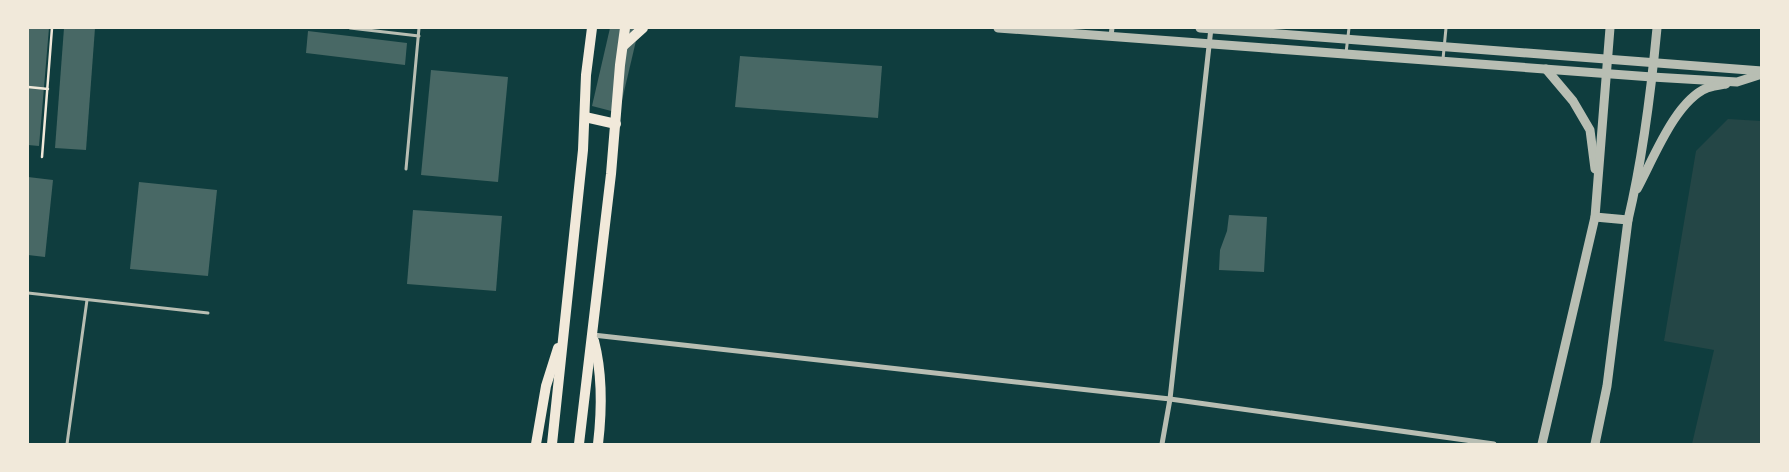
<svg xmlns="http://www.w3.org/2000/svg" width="1789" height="472" viewBox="0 0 1789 472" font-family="'Archivo Narrow',sans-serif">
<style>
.green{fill:#244646}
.building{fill:#486865}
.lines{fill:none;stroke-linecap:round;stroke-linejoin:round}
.path{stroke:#f1e9da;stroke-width:2.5}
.service{stroke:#b8beb3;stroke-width:3}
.minor{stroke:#b8beb3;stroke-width:5}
.tertiary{stroke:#b8beb3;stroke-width:9}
.primary{stroke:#f1e9da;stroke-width:10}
</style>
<rect width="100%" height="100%" fill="#0f3d3e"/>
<path class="green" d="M1728 119 1761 121V444H1692L1714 350 1664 341 1696 151Z"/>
<g class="building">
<path d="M28 28H49L39 146 28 145Z"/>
<path d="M64 28H95L86 150 55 148Z"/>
<path d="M610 28H639L619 113 592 106Z"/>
<path d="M308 31 407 43 405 65 306 53Z"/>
<path d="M740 56 882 66 878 118 735 107Z"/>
<path d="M431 70 508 77 498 182 421 175Z"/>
<path d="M28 177 53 180 45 257 28 255Z"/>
<path d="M139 182 217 190 208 276 130 269Z"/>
<path d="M413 210 502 216 496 291 407 284Z"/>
<path d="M1229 215 1267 217 1264 272 1219 270 1220 250 1227 231Z"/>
</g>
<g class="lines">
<g class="path">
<path d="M28 87 48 89"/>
<path d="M42 157 52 28"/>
</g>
<g class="service">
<path d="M350 28 419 36"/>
<path d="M1346 53 1349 28"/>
<path d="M1443 59 1446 28"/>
<path d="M406 169 419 28"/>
<path d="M28 293 208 313"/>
<path d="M67 444 87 300"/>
</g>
<g class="minor">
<path d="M1111 36 1112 28"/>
<path d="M593 335 1170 399 1494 444"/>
<path d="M1162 444 1170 399 1211 28"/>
</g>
<g class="tertiary">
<path d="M998 28 1652 77 1737 82 1762 74"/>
<path d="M1200 28 1762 71"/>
<path d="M1546 69 1573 101 1590 130 1595 169"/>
<path d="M1637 189C1653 160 1675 101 1707 88 1713 86 1720 85 1726 84"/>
<path d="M1595 217 1628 220"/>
<path d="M1542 444 1595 217 1610 28"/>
<path d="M1595 444 1607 386 1628 220C1643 157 1651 92 1657 28"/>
</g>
<g class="primary">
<path d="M623 46 643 28"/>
<path d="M585 117 616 124"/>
<path d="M594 341C603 376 602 410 598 444"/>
<path d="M536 444 546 386 558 348"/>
<path d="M552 444 583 150 586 75 592 28"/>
<path d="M579 444 611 174 620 65 625 28"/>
</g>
</g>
<rect width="1789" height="472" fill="none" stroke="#f1e9da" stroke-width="58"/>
</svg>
